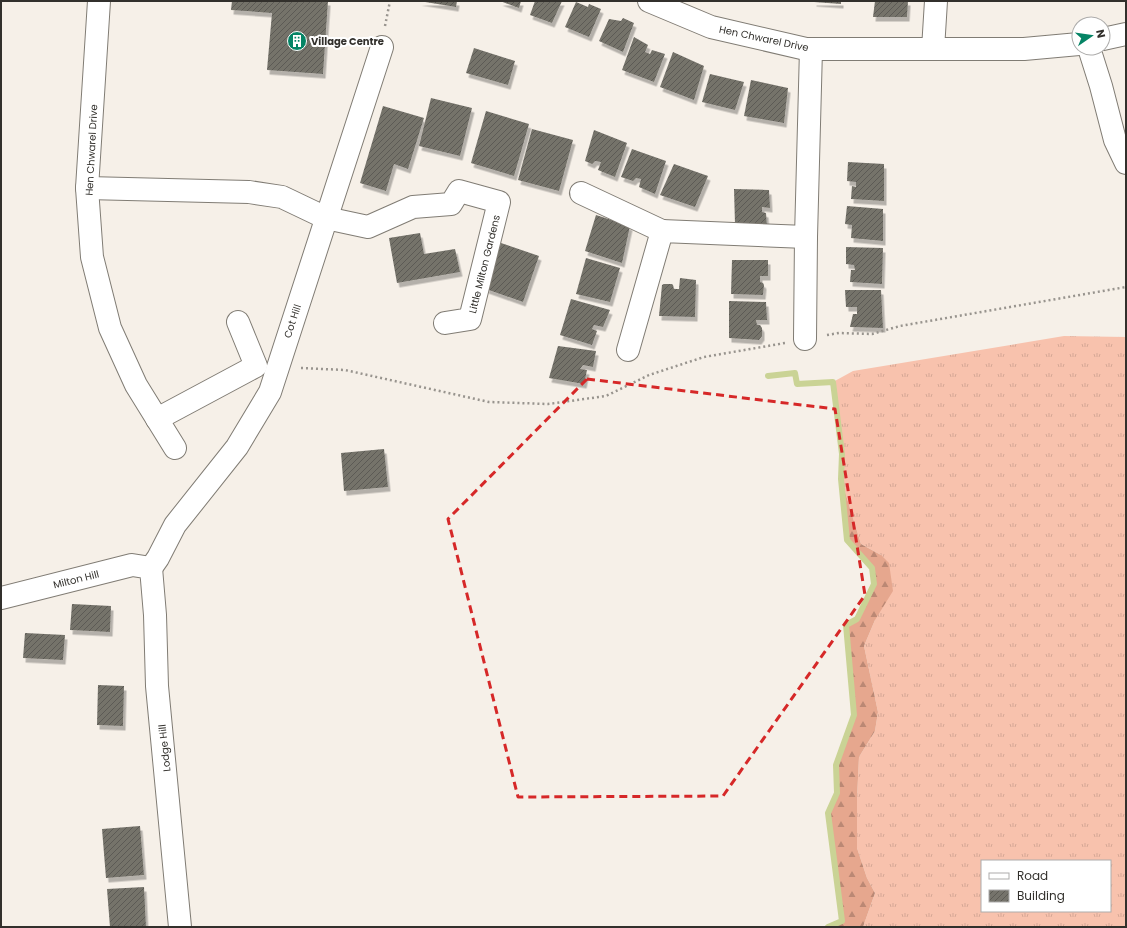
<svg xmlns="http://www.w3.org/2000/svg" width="1127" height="928" viewBox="0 0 1127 928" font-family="Poppins,sans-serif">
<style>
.grass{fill:url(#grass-tufts);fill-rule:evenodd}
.forest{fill:url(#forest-firs)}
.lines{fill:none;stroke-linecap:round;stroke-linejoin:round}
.stream{stroke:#cad395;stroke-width:6}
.building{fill:url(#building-hatch);filter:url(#shadow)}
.street-casing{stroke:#807c74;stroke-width:24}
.secondary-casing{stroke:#807c74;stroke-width:24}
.path{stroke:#98948e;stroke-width:2.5;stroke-dasharray:2 3;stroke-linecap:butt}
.street{stroke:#fff;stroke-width:22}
.secondary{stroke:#fff;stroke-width:22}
.marked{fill:none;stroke:#d62828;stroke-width:3;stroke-dasharray:8 5;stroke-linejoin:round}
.labels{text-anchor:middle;stroke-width:4;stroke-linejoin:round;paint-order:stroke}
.street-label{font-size:10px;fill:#32302c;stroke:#fff}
.poi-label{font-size:10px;font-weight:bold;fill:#32302c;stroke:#fff;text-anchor:start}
</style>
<defs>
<pattern id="grass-tufts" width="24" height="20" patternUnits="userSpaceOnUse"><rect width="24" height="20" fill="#f8c2ad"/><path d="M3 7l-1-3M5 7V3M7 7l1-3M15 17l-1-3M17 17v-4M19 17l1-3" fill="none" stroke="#d5a795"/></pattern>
<pattern id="forest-firs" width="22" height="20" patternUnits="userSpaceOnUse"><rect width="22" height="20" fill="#e6a78e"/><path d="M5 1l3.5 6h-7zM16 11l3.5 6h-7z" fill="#bb8874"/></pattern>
<pattern id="building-hatch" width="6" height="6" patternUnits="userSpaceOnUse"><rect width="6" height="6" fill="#75736b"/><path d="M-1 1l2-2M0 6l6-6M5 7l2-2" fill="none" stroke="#5c5a54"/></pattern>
<filter id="shadow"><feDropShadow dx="2.5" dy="4.5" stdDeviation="0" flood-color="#0004"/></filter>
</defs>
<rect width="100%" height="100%" fill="#f6f0e8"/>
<path class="grass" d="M1064 336 1126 337V927H863L875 893 867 878 857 848V799L859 757 875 731 878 712 864 646 875 620 881 555 861 544 841 479 842 454 833 382 853 371ZM982 861H1110V911H982Z"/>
<path class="forest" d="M841 479 861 544 881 555 889 563 893 591 875 620 864 646 878 712 875 731 859 757 857 799V848L867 878 875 893 863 927H828L842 921 828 813 837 793 836 765 854 715 846 625 857 619 874 583 872 568 847 540Z"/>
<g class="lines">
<path class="stream" d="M768 376 795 373 797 384 833 382 842 454 841 479 847 540 872 568 874 584 857 619 846 625 854 715 836 765 837 793 828 813 842 921 828 927"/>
</g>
<g class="building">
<path d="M232 1H328L323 74 267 70 272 13 231 10Z"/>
<path d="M419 1H457L456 7Z"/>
<path d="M500 1H521L519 8Z"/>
<path d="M535 1H562L552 23 530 15Z"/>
<path d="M814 1H841V4L814 2Z"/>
<path d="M875 1H908L907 17H873Z"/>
<path d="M576 2 588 7 589 4 601 9 589 37 565 27Z"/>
<path d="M623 18 634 23 623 52 599 41 609 19 621 21Z"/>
<path d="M634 37 648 45 645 52 650 54 652 50 665 54 654 82 622 70Z"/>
<path d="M474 48 515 61 508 85 466 73Z"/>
<path d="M673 52 704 66 694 100 660 87Z"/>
<path d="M710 74 744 82 735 110 702 102Z"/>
<path d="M751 80 788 88 784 123 744 116Z"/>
<path d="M431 98 472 108 460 156 419 146Z"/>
<path d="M383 106 424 118 408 169 394 164 386 191 360 183Z"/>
<path d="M486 111 529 124 514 176 471 163Z"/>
<path d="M532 129 573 140 559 191 518 180Z"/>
<path d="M594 130 627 143 615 177 598 170 601 162 595 161 592 164 585 161Z"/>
<path d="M632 149 666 161 655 194 639 187 641 179 636 178 633 181 621 177Z"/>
<path d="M848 162 884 164V201L851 199 852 186 856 187V182L847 181Z"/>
<path d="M674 164 708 176 695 207 660 195Z"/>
<path d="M734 189 769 190 770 208 762 207V212L766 213 767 227 735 224Z"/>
<path d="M847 206 883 209V241L851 238 852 225 845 224Z"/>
<path d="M596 215 630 226 622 263 585 251Z"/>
<path d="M420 233 424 254 455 249 460 272 397 283 389 238Z"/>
<path d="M501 243 539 256 523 302 486 289Z"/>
<path d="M846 247 883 248 882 284 850 282 851 270H855L854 265 846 264Z"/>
<path d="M586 258 620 268 610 302 576 294Z"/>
<path d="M732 260H768V276H760V282L763 283 764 285 763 295 731 294Z"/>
<path d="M680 278 696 280 695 317 659 316 662 285 664 284H672L673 285 674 289H679Z"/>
<path d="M845 290H881L883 328 850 327 853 314H857V307H846Z"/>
<path d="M571 299 610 310 603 327 594 325 592 329 597 331 592 345 560 335Z"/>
<path d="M729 301 766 302 767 320H756L757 325H760L762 328V336L759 340 729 338Z"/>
<path d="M558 346 596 351 593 367 583 365 580 369 587 370 584 384 549 378Z"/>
<path d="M384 449 388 487 344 491 341 453Z"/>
<path d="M72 604 111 606 110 632 70 630Z"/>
<path d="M25 633 65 635 63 660 23 658Z"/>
<path d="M98 685 124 686 123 726 97 725Z"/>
<path d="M140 826 144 875 106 878 102 829Z"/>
<path d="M144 887 146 927H110L107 889Z"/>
</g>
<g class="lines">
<g class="street-casing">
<g id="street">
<path d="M99 1 87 188 92 257 110 328 136 385 175 448"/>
<path d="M649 1 711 27 806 49H1024L1079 44"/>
<path d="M1103 39 1126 34"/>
<path d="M1089 48 1101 86 1115 140 1126 163"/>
<path d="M933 49 936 1"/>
<path d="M87 188 249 192 282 197 326 218 368 227 413 207 451 204 459 191 499 202 470 319 445 323"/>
<path d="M581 193 662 231"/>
<path d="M805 339 806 237 811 49"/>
<path d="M628 350 662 231 806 237"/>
<path d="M157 419 256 366 238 322"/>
<path d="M151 568 158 558 175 525 237 447 270 392 382 47"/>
</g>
</g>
<g class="secondary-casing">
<path id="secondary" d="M1 598 132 565 151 568 155 615 157 686 180 927"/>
</g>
<g class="path">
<path d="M385 26 390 1"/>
<path d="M827 335 839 333 872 334 900 326 1126 287"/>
<path d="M301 368 345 370 489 402 548 404 606 396 649 375 704 357 785 343"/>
</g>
<use href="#street" class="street"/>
<use href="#secondary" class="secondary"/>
</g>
<path class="marked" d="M587 379 835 409 865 595 723 796 518 797 448 519Z"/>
<defs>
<g id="building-disc" transform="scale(1)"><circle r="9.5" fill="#058465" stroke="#fff"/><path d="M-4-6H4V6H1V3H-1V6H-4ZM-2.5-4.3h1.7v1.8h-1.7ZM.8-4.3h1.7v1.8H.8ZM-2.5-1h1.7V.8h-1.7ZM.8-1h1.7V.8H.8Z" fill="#fff"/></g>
</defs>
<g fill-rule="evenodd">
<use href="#building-disc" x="297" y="41"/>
</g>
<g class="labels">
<g class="street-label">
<text transform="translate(764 38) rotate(12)" y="4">Hen Chwarel Drive</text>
<text transform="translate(91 150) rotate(-87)" y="4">Hen Chwarel Drive</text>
<text transform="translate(484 264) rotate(-76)" y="4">Little Milton Gardens</text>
<text transform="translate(292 321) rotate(-72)" y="4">Cot Hill</text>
<text transform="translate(76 579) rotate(-14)" y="4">Milton Hill</text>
<text transform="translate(164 748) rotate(-96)" y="4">Lodge Hill</text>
</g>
<g class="poi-label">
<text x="311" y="45">Village Centre</text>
</g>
</g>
<rect width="1127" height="928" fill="none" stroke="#32302c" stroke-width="4"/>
<rect x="981" y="860" width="130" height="52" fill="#ffffff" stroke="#adacab"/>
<rect x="989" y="873" width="20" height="6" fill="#ffffff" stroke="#adacab"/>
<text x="1017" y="880" font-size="12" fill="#32302c">Road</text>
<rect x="989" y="890" width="20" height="12" fill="url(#building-hatch)" stroke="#adacab"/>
<text x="1017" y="900" font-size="12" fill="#32302c">Building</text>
<g transform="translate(1091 36) rotate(77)"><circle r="19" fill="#ffffff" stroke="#adacab"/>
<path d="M0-3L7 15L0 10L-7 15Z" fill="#058465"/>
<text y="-6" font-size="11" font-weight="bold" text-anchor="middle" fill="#32302c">N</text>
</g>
</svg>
